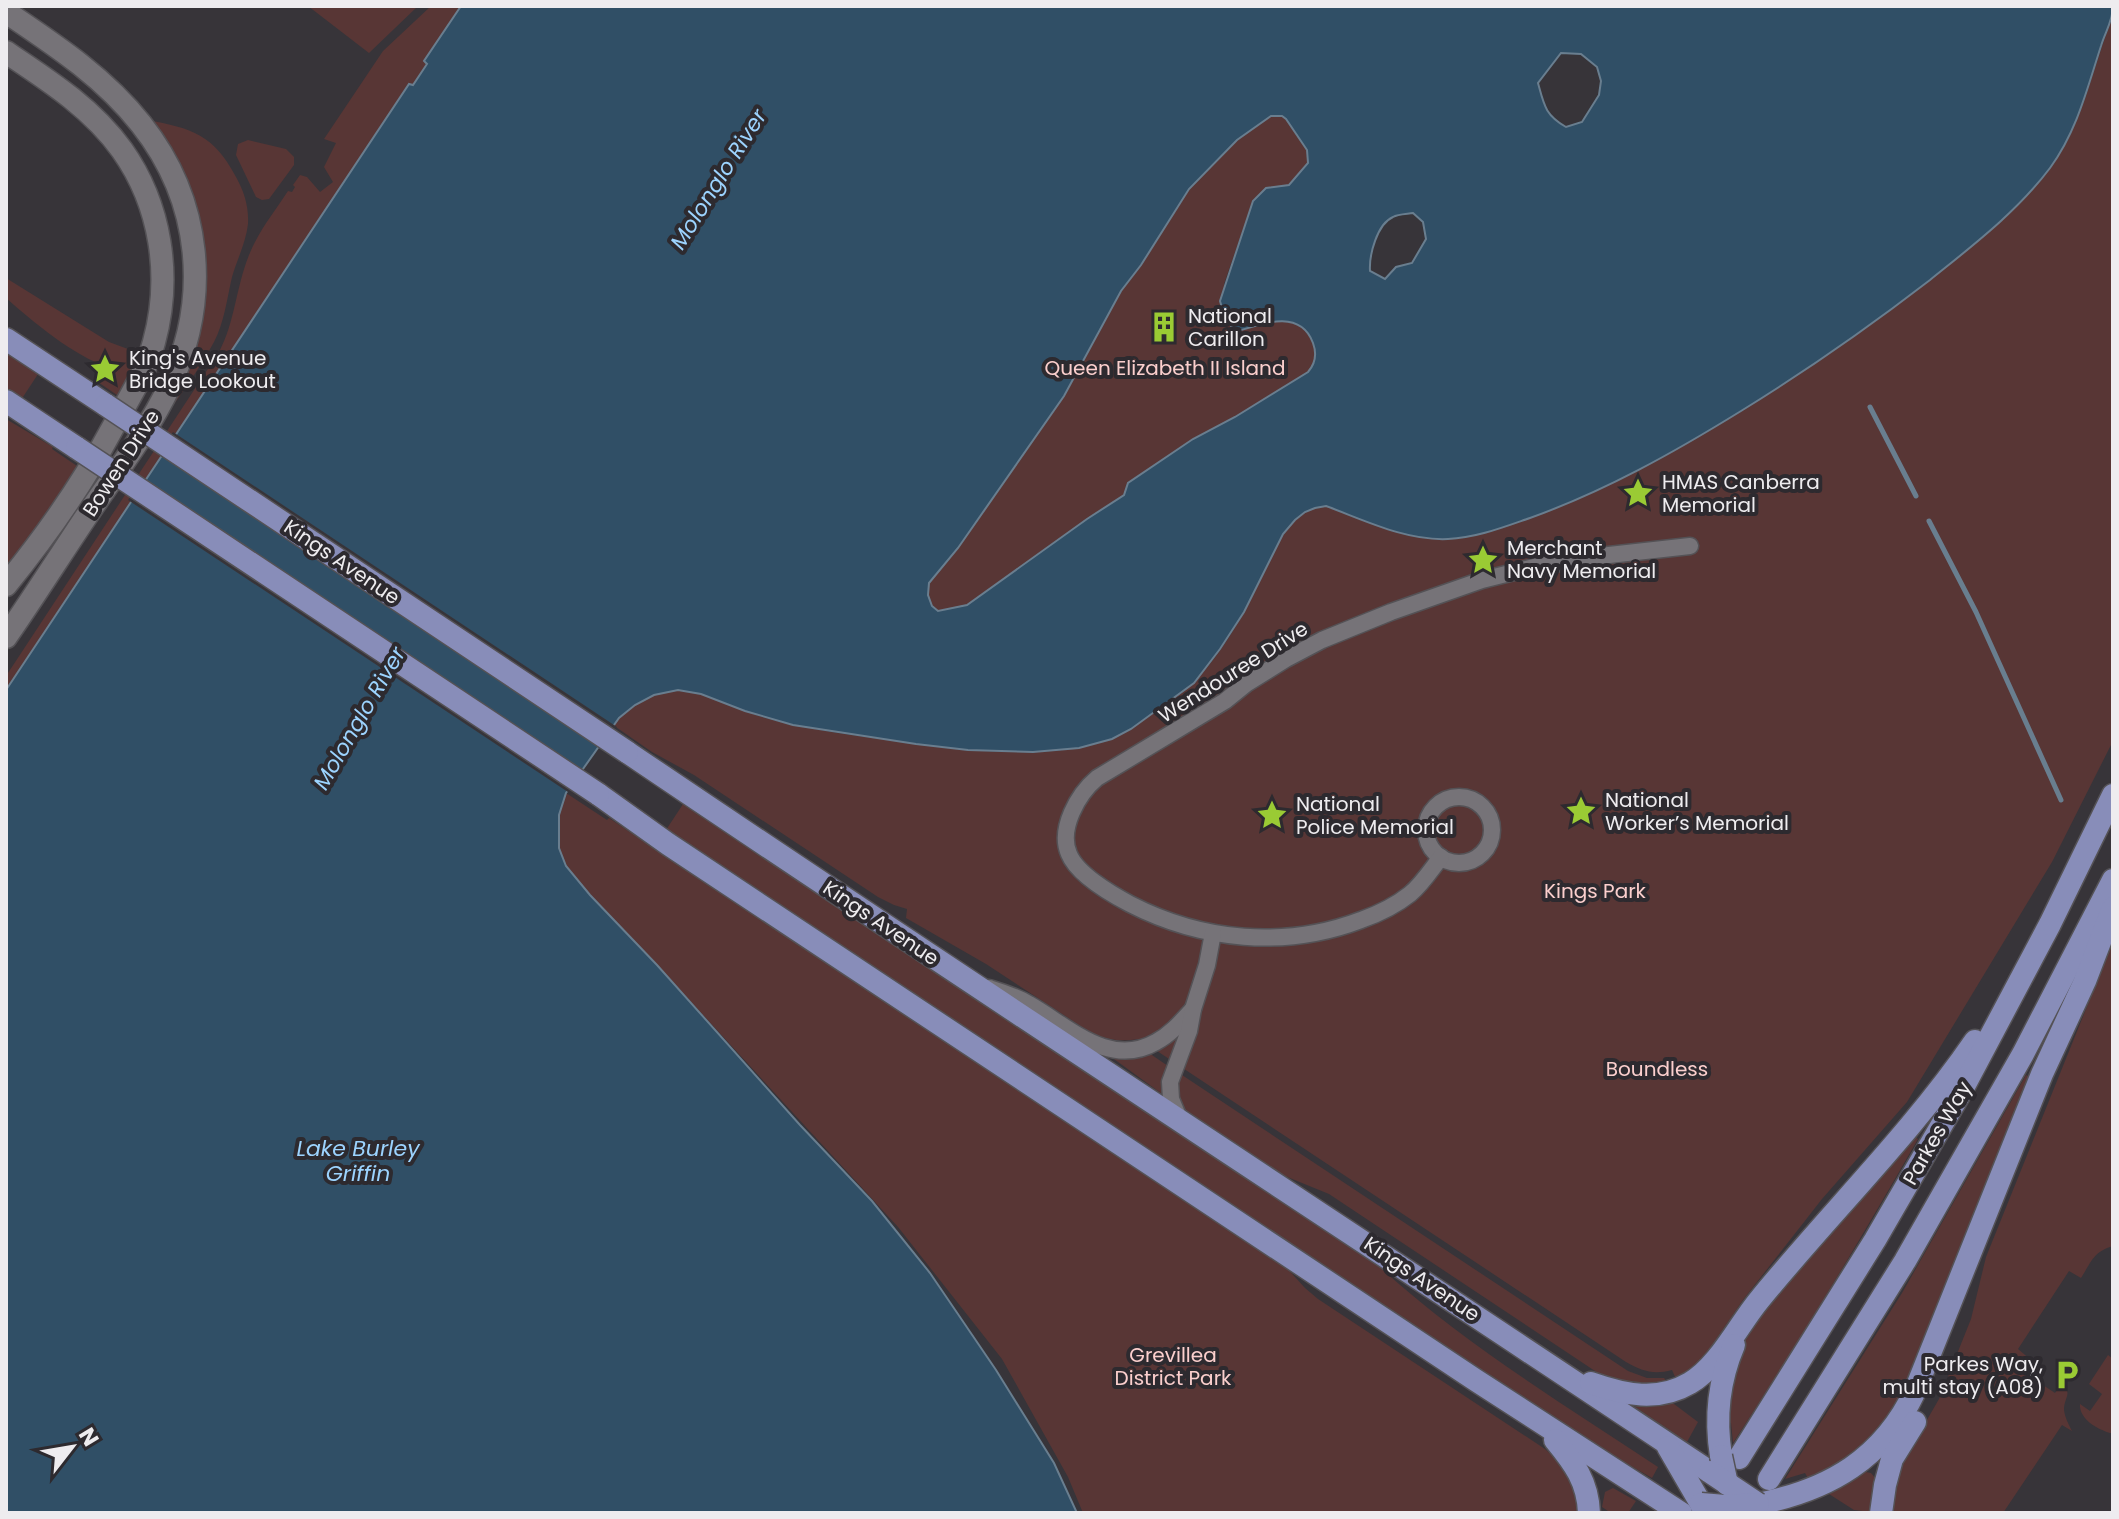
<svg xmlns="http://www.w3.org/2000/svg" width="2119" height="1519" viewBox="0 0 2119 1519" font-family="Poppins,sans-serif">
<style>
.green{fill:#583635}
.water{fill:#304f66;stroke:#697e8f;stroke-width:2;fill-rule:evenodd}
.pier{fill:#373439}
.lines{fill:none;stroke-linecap:round;stroke-linejoin:round}
.stream{stroke:#697e8f;stroke-width:5}
.minor-casing{stroke:#545256;stroke-width:19}
.secondary-casing{stroke:#545256;stroke-width:25}
.primary-casing{stroke:#545256;stroke-width:25}
.minor{stroke:#767378;stroke-width:16}
.secondary{stroke:#767378;stroke-width:22}
.primary{stroke:#888db9;stroke-width:22}
.primary-bridge-casing{stroke:#545256;stroke-width:25;stroke-linecap:butt}
.primary-bridge{stroke:#888db9;stroke-width:22}
.labels{text-anchor:middle;stroke-width:8;stroke-linejoin:round;paint-order:stroke}
.poi-label{font-size:20px;fill:#eeecef;stroke:#2d2a2f;text-anchor:start}
.park-label{font-size:20px;fill:#fbcfcd;stroke:#2d2a2f}
.street-label{font-size:20px;fill:#eeecef;stroke:#2d2a2f}
.water-label{font-size:22px;font-style:italic;fill:#9cd3fe;stroke:#2d2a2f}
</style>
<rect width="100%" height="100%" fill="#373439"/>
<g class="green">
<path d="M308 6H418L369 53Z"/>
<path d="M431 6H461L424 61 427 63 412 86 409 84 6 690V676L219 352C235 322 236 287 249 255 258 232 275 211 288 191L292 192 295 187 293 185 300 175 307 177 320 192 333 182 324 167 336 143 324 139 383 51Z"/>
<path d="M2113 17V741L2052 862 1907 1102 1822 1199 1743 1300 1700 1363 1676 1379 1672 1370C1653 1375 1642 1371 1626 1362L1139 1039C1120 1042 1105 1040 1088 1031L986 964 906 918 907 909 894 905 878 897 694 775 652 752 613 725C629 706 651 692 675 691 700 689 722 703 745 711 760 717 776 721 791 724 821 731 851 735 881 739 941 748 1003 756 1063 750 1110 745 1135 728 1171 700 1179 694 1188 688 1195 681 1214 661 1231 636 1244 612 1264 579 1281 509 1325 506 1364 520 1405 540 1447 539 1475 538 1503 527 1529 518 1603 491 1672 454 1739 412 1804 372 1867 329 1927 281 1971 247 2018 211 2051 167 2084 122 2092 67 2113 17Z"/>
<path d="M1271 116H1282L1286 119 1307 150 1309 163 1289 185 1266 188 1253 201 1224 284 1235 332C1262 325 1299 308 1313 343 1317 354 1316 364 1308 372L1235 417 1193 439 1128 483 1124 495 1087 519 967 605 938 611 932 606 928 595 929 583 958 548 1064 396 1121 291 1141 265 1189 189 1237 140Z"/>
<path d="M147 120C192 128 214 135 236 177 244 191 249 207 248 224 246 242 237 260 232 277 227 299 224 323 214 342 199 370 180 395 163 420L200 268Z"/>
<path d="M248 140 286 149 294 157V165L269 199 262 200 256 197 236 155 238 144Z"/>
<path d="M6 278 109 342 136 352 138 356 132 371 117 395 95 380 96 375 107 372V366C76 358 31 320 6 298Z"/>
<path d="M6 348 40 371 21 400 6 391Z"/>
<path d="M6 419 53 447 52 449 77 466 43 530 6 579Z"/>
<path d="M566 793 607 820 609 818 663 854 1285 1266 1305 1288 1318 1299 1545 1449C1565 1466 1577 1486 1578 1513H1083L1068 1477 1002 1359 898 1227 657 965 590 895 566 866 559 848 557 831 559 815Z"/>
<path d="M685 801 1372 1260C1458 1340 1560 1402 1658 1467L1652 1478 1574 1434 666 830Z"/>
<path d="M2113 942V1246C2093 1252 2092 1261 2081 1278L2069 1271 2018 1349 2043 1370 2037 1381 2055 1393 2062 1383C2073 1394 2064 1397 2064 1410 2065 1418 2069 1425 2072 1431L2062 1425 2003 1513H1891L1898 1470 1939 1399 1971 1319 1986 1257Z"/>
<path d="M1146 1051 1168 1066 1162 1094 1114 1059Z"/>
<path d="M1176 1071 1628 1371 1647 1378H1664L1667 1382 1653 1385 1635 1384 1634 1381 1617 1382 1601 1375 1329 1194 1280 1174 1180 1107 1175 1099Z"/>
<path d="M2026 1075 2032 1078 1908 1382 1886 1422 1855 1453 1809 1480 1805 1473 1785 1479 1902 1293Z"/>
<path d="M1913 1135 1918 1139C1859 1242 1798 1344 1733 1443L1731 1423 1723 1422 1730 1372 1751 1324Z"/>
<path d="M2108 1355 2113 1359V1433H2110C2097 1429 2079 1419 2080 1404L2090 1411 2102 1394 2089 1384Z"/>
<path d="M1670 1401 1698 1422 1687 1442 1635 1407 1637 1405Z"/>
<path d="M1866 1472 1871 1473 1876 1479 1872 1512 1854 1510 1829 1494Z"/>
<path d="M1613 1488 1636 1501 1628 1513H1611L1602 1507 1605 1492Z"/>
</g>
<path class="water" d="M461 6H2113C2113 21 2105 32 2101 46 2087 89 2077 131 2050 168 2017 212 1972 246 1930 280 1869 327 1806 371 1741 411 1673 453 1605 491 1530 518 1504 527 1476 538 1448 539 1406 541 1364 520 1326 506L1315 508 1305 512 1295 520 1283 534 1244 612 1220 649 1194 683 1131 729 1112 739 1079 748 1033 752 968 750 916 744 793 725 745 711 701 694 678 690 654 695 635 705 619 718 566 793 559 815V848L566 866 590 895 657 965 800 1125 872 1201 930 1273 996 1370 1054 1463 1077 1513H6V690L409 84 413 85 427 64 424 61ZM1561 53 1581 54 1597 67 1601 81 1599 95 1582 122 1566 127C1545 115 1544 105 1538 83ZM1271 116H1282L1286 119 1307 150 1308 163 1289 185 1266 188 1253 201 1220 301 1224 315 1235 332C1261 324 1300 308 1313 343 1317 354 1315 364 1308 372L1235 417 1193 439 1128 483 1124 495 1087 519 967 605 938 611 932 606 928 595 929 583 958 548 1064 396 1121 291 1141 265 1189 189 1237 140ZM1413 213 1423 222 1426 239 1412 263 1396 267 1385 279 1370 271C1369 255 1377 224 1393 217 1398 214 1408 214 1413 213Z"/>
<g class="pier">
<path d="M173 432 617 727 602 747 159 453Z"/>
<path d="M142 479 585 773 571 794 128 500Z"/>
</g>
<g class="lines">
<g class="stream">
<path d="M1870 407 1916 496"/>
<path d="M1929 521 1976 612 2061 800"/>
</g>
<g class="minor-casing">
<g id="minor">
<circle cx="1459" cy="830" r="33"/>
<path d="M1441 857C1431 870 1422 884 1410 894 1395 906 1378 914 1361 920 1285 949 1202 941 1130 904 1111 894 1077 874 1069 854 1058 829 1078 794 1097 778L1225 701 1246 684 1286 659 1322 640 1391 612 1482 580 1534 567 1609 555 1690 546"/>
<path d="M989 988C1002 992 1016 996 1029 1004 1068 1026 1109 1069 1156 1042 1171 1034 1182 1021 1193 1009"/>
<path d="M1181 1123 1171 1099 1170 1082 1189 1031 1193 1009 1207 965 1213 933"/>
</g>
</g>
<g class="secondary-casing">
<g id="secondary">
<path d="M6 12C55 45 104 77 141 124 202 201 211 299 169 387 149 429 120 467 94 505 64 549 36 594 6 637"/>
<path d="M6 52C48 80 92 108 122 150 161 205 172 276 154 342 146 373 127 401 112 429 82 485 46 536 6 585"/>
</g>
</g>
<g class="primary-casing">
<g id="primary">
<path d="M6 339 106 405"/>
<path d="M6 401 77 448"/>
<path d="M627 752C986 995 1349 1231 1710 1472"/>
<path d="M598 794 668 844 1477 1381 1681 1513"/>
<path d="M1591 1383C1625 1395 1658 1402 1690 1383 1719 1366 1739 1324 1760 1299 1831 1212 1912 1133 1975 1041"/>
<path d="M1555 1440C1574 1463 1588 1482 1589 1513"/>
<path d="M1668 1447 1701 1504"/>
<path d="M1721 1456C1715 1419 1719 1380 1734 1345"/>
<path d="M1739 1458 1875 1240 1962 1090 2050 924 2113 795"/>
<path d="M1769 1479 1905 1261 2023 1054 2113 880"/>
<path d="M1758 1504C1829 1490 1883 1459 1915 1391L2042 1074 2085 981 2113 908"/>
<path d="M1881 1513 1885 1485 1892 1459 1915 1422"/>
</g>
</g>
<use href="#minor" class="minor"/>
<use href="#secondary" class="secondary"/>
<use href="#primary" class="primary"/>
<g class="primary-bridge-casing">
<g id="primary-bridge">
<path d="M106 405 627 752"/>
<path d="M77 448 598 794"/>
<path d="M1721 1456 1727 1484"/>
<path d="M1710 1472 1758 1504"/>
<path d="M1701 1504 1725 1506 1758 1504"/>
</g>
</g>
<use href="#primary-bridge" class="primary-bridge"/>
</g>
<defs>
<g id="building-bare" transform="scale(2.4)"><path d="M-4-6H4V6H1V3H-1V6H-4ZM-2.5-4.3h1.7v1.8h-1.7ZM.8-4.3h1.7v1.8H.8ZM-2.5-1h1.7V.8h-1.7ZM.8-1h1.7V.8H.8Z" fill="#9acb34" stroke="#2d2a2f" stroke-width="2.5" paint-order="stroke"/></g>
<g id="sight-bare" transform="scale(2.4)"><path d="M0-6L1.8-2.2L6-1.7L2.9 1.2L3.7 5.4L0 3.3L-3.7 5.4L-2.9 1.2L-6-1.7L-1.8-2.2Z" fill="#9acb34" stroke="#2d2a2f" stroke-width="2.5" paint-order="stroke"/></g>
<g id="parking-bare" transform="scale(2.4)"><path d="M-3.5-5.5H1a3.5 3.5 0 0 1 0 7H-1V5.5H-3.5ZM-1-3.4V-.6H.8a1.4 1.4 0 0 0 0-2.8Z" fill="#9acb34" stroke="#2d2a2f" stroke-width="2.5" paint-order="stroke"/></g>
</defs>
<g fill-rule="evenodd">
<use href="#building-bare" x="1164" y="327"/>
<use href="#sight-bare" x="105" y="369"/>
<use href="#sight-bare" x="1638" y="493"/>
<use href="#sight-bare" x="1483" y="560"/>
<use href="#sight-bare" x="1581" y="811"/>
<use href="#sight-bare" x="1272" y="815"/>
<use href="#parking-bare" x="2067" y="1375"/>
</g>
<g class="labels">
<g class="poi-label">
<text x="1188" y="323">National<tspan x="1188" dy="23">Carillon</tspan></text>
<text x="129" y="365">King's Avenue<tspan x="129" dy="23">Bridge Lookout</tspan></text>
<text x="1662" y="489">HMAS Canberra<tspan x="1662" dy="23">Memorial</tspan></text>
<text x="1507" y="555">Merchant<tspan x="1507" dy="23">Navy Memorial</tspan></text>
<text x="1605" y="807">National<tspan x="1605" dy="23">Worker’s Memorial</tspan></text>
<text x="1296" y="811">National<tspan x="1296" dy="23">Police Memorial</tspan></text>
<text x="2043" y="1371" text-anchor="end">Parkes Way,<tspan x="2043" dy="23">multi stay (A08)</tspan></text>
</g>
<g class="park-label">
<text x="1165" y="375">Queen Elizabeth II Island</text>
<text x="1595" y="898">Kings Park</text>
<text x="1657" y="1076">Boundless</text>
<text x="1173" y="1362">Grevillea<tspan x="1173" dy="23">District Park</tspan></text>
</g>
<g class="street-label">
<text transform="translate(121 463) rotate(-57)" y="7">Bowen Drive</text>
<text transform="translate(342 562) rotate(34)" y="7">Kings Avenue</text>
<text transform="translate(1233 672) rotate(-32)" y="7">Wendouree Drive</text>
<text transform="translate(881 923) rotate(34)" y="7">Kings Avenue</text>
<text transform="translate(1937 1133) rotate(-60)" y="7">Parkes Way</text>
<text transform="translate(1422 1279) rotate(34)" y="7">Kings Avenue</text>
</g>
<g class="water-label">
<text transform="translate(718 179) rotate(-58)" y="8">Molonglo River</text>
<text transform="translate(359 718) rotate(-60)" y="8">Molonglo River</text>
<text x="358" y="1156">Lake Burley<tspan x="358" dy="25">Griffin</tspan></text>
</g>
</g>
<rect width="2119" height="1519" fill="none" stroke="#eeecef" stroke-width="16"/>
<g transform="translate(72 1447) rotate(59)" stroke="#2d2a2f" stroke-width="6" paint-order="stroke">
<path d="M0-6L14 30L0 20L-14 30Z" fill="#eeecef"/>
<text y="-12" font-size="22" font-weight="bold" text-anchor="middle" fill="#eeecef">N</text>
</g>
</svg>
